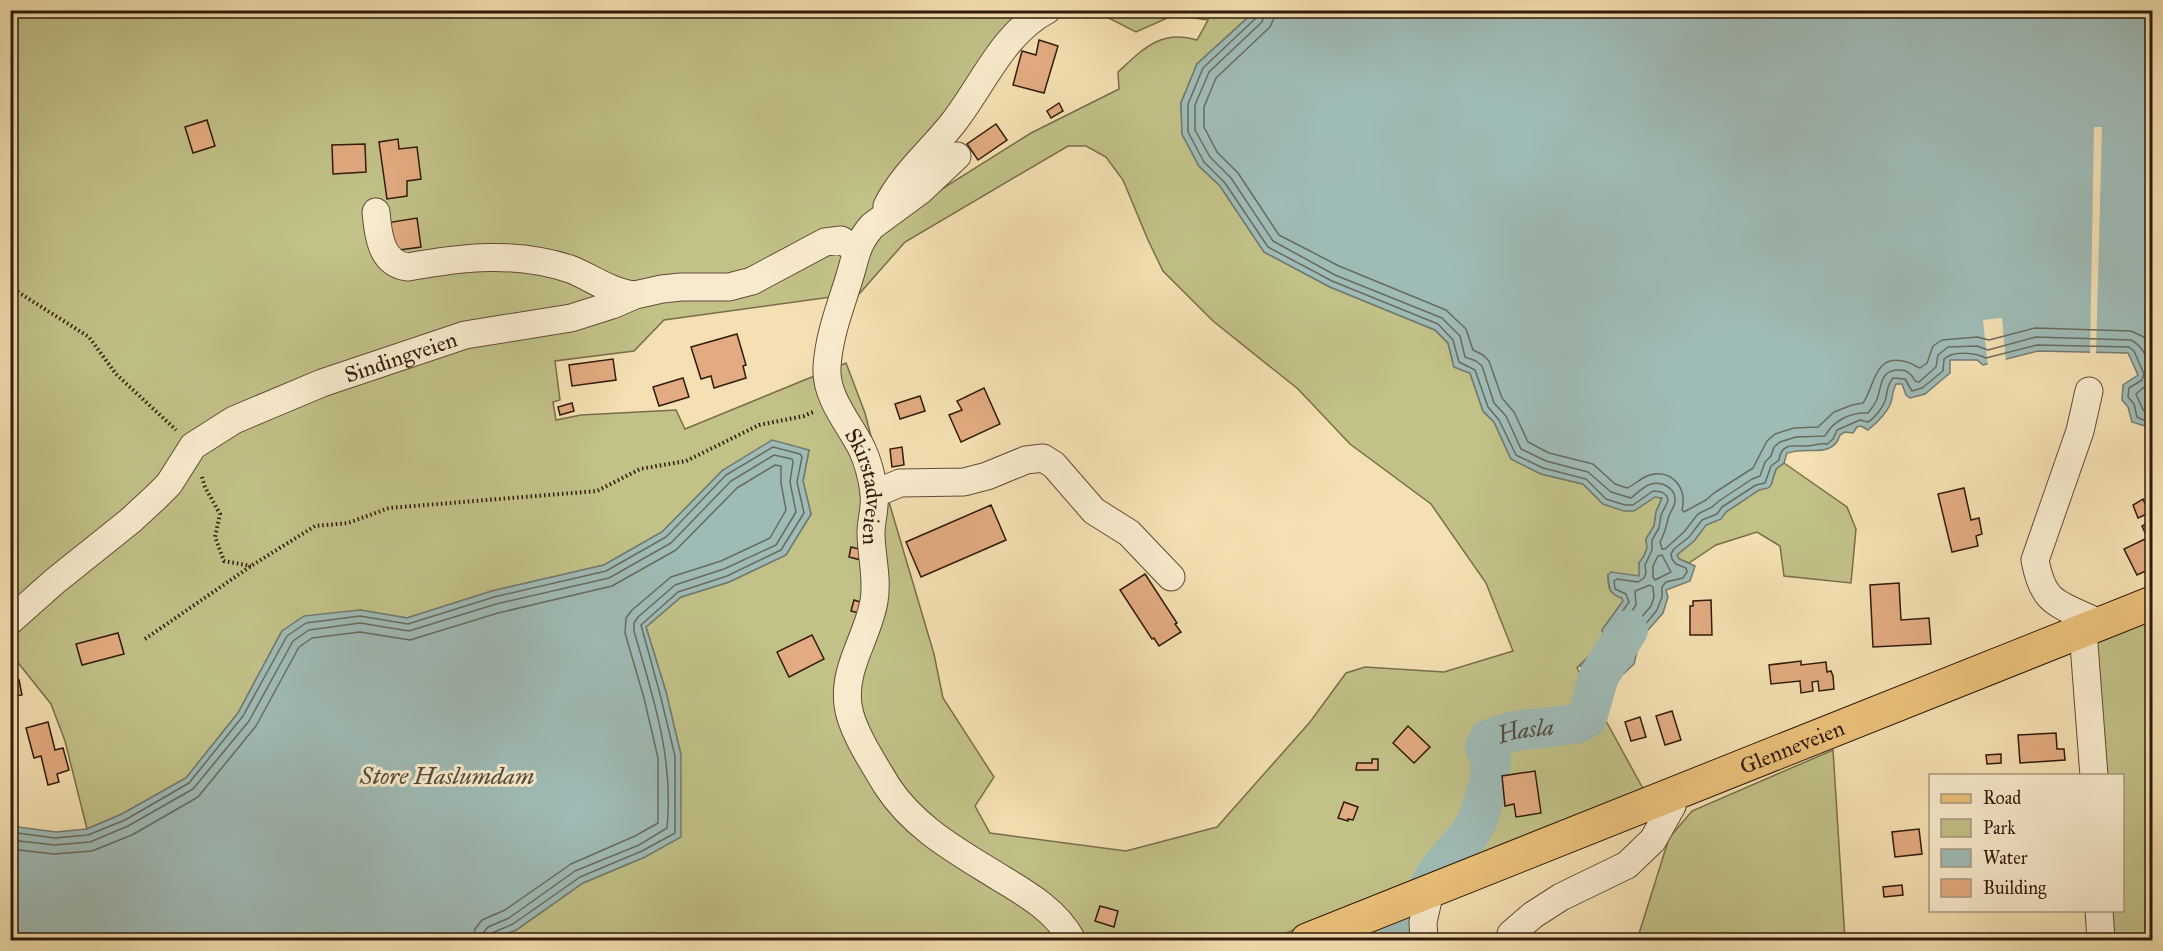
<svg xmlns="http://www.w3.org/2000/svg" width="2163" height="951" viewBox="0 0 2163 951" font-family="'IM FELL Great Primer',serif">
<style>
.green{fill:#c1c188;stroke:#796e4a;stroke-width:1.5;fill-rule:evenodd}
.water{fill:#9fbbb6;stroke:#737b72;stroke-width:1.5}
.pier{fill:#f4e0b2}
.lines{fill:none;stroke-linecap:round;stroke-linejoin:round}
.shore{stroke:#686b60;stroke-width:1.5}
.river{stroke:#9fbbb6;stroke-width:40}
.building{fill:#e2ab81;stroke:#311b0b;stroke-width:1.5}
.minor-casing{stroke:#624c35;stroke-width:29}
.major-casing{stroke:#311b0b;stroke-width:35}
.path{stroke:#311b0b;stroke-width:4;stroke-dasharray:1.5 3;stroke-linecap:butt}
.minor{stroke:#f8ebcd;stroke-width:27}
.major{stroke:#eac079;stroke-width:33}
.labels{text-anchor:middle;stroke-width:6;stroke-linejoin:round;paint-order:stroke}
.street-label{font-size:22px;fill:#311b0b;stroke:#f8ebcd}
.water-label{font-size:24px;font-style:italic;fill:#524b3e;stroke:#f8ebcd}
</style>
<rect width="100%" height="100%" fill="#f4e0b2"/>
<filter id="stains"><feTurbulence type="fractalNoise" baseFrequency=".00333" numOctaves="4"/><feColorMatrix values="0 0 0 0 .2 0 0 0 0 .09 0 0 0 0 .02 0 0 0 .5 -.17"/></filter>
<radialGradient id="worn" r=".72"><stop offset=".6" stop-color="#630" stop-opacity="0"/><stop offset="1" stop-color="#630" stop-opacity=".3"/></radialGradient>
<g class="green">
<path d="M10 11H1079L1051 20 1007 55 924 175 934 194 1031 133 1119 89 1118 72C1143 49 1161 29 1197 40L1208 20 1174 15 1136 32 1095 11H1255L1197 64 1181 103 1182 134 1199 166 1220 186 1264 252 1330 287 1435 330 1448 343 1454 367 1470 373 1483 411 1494 422 1511 459 1541 474 1583 484 1603 504 1655 497 1662 498 1656 512 1654 526 1646 539 1647 548 1644 556 1639 563 1640 572 1639 576 1608 575C1608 588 1609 594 1622 598L1623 601 1602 630 1606 639 1577 668 1646 794 1268 940H489L516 930 583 883 645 857 681 755 666 692 646 627 681 597 729 582 786 555 811 514 803 481 809 450 723 470 662 532 604 565 492 591 407 618 360 610 282 631 238 713 186 778 122 814 87 829 65 741 51 704 11 654ZM1068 146H1086L1106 157 1123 180 1148 240 1163 271 1213 321 1298 389 1350 444 1431 504 1486 583 1513 651 1444 672 1365 667 1346 673 1310 722 1217 827 1126 851 990 833 975 806 994 777 943 698 934 654 881 475 865 413 846 363 685 429 676 410 581 415 556 420 553 402 560 400 555 361 634 351 664 320 860 293 905 242Z"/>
<path d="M1784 463 1847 507 1856 529 1851 583 1784 576 1780 546 1757 532 1716 545 1689 563 1679 559 1677 555 1694 541 1706 525 1720 519 1726 512 1759 490 1771 485 1776 469Z"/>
<path d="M2152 620V940H2108L2106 911 2122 910V776L2101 775 2095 640Z"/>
<path d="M1833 750 1845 940H1637L1669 838 1692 811Z"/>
<path d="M1413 916 1422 940H1356L1357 937Z"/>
</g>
<g class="water">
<path d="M1255 11H2152V432L2145 426 2132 422 2128 407 2122 400 2123 385 2138 375 2128 353 2038 351 1983 365 1977 360H1950V373L1925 394 1910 398 1906 395 1902 384H1896C1893 390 1893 392 1892 398 1891 409 1877 423 1868 430L1861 426 1857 427 1853 433 1845 432 1840 435C1834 456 1813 449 1797 451 1794 451 1791 453 1787 453L1784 463 1776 469 1771 485 1768 488 1759 490 1726 512 1721 519 1706 525 1694 541 1677 555 1679 559 1695 566 1690 581 1666 590 1668 597 1663 613 1640 639 1634 664 1620 677 1599 676 1580 666 1606 639 1602 630 1623 601 1622 598C1609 594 1609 588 1608 575L1611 572 1639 576V563L1644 556 1647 548 1646 539 1654 526 1656 512 1662 498 1655 497 1634 511H1624L1603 504 1583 484 1541 474 1511 459 1494 422 1483 411 1470 373 1454 367 1448 343 1435 330 1330 287 1264 252 1220 186 1199 166 1182 134 1181 103 1197 64Z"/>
<path d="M772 440 809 450 803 481 811 514 786 555 729 582 681 597 646 627 666 692 681 755V837L645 857 583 883 516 930 489 940H11V826L56 832 87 829 122 814 186 778 238 713 282 631 304 616 360 610 407 618 492 591 604 565 662 532 723 470Z"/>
</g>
<g class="pier">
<path d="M2094 127H2102L2096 355 2090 354Z"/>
<path d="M2002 318 2006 362 1988 367 1983 320Z"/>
</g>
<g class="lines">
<g class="shore">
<path d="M1259 10 1257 17 1203 68 1188 104V132L1204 162 1225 183 1268 247 1332 281 1438 324 1453 340 1459 362 1475 370 1488 407 1499 420 1516 455 1543 468 1586 479 1606 499 1625 505H1633L1653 491 1662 492 1667 496 1668 501 1661 515 1659 528 1652 540V550L1645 565 1646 573 1644 578 1638 582 1617 579 1614 581 1615 589 1626 594 1629 602 1609 630C1613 648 1604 649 1592 660L1593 664 1602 670H1618L1629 661 1636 636 1657 610 1662 597V587L1666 582 1683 578 1687 572 1686 568 1676 564 1672 559 1671 554 1674 549 1689 537 1702 520 1717 514 1722 507 1756 485 1765 483 1771 466 1779 460C1781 443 1793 446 1806 446 1813 446 1819 443 1827 444L1833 439 1837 430 1860 420 1868 422C1875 418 1885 405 1886 397 1888 389 1887 385 1893 378L1905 379 1912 391 1922 388 1943 371 1944 359C1953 350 1976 353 1986 358L2037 345 2129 347 2134 351 2144 374 2142 380 2129 388 2128 397 2134 404 2137 417 2152 424"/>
<path d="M1266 10 1262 22 1209 72 1195 105V130L1210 157 1231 178 1273 241 1335 275 1442 318 1460 336 1465 357 1476 361 1482 366 1494 403 1506 416 1521 449 1546 461 1588 472 1611 492 1631 498C1637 493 1644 486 1651 484 1662 481 1676 488 1675 501 1675 507 1669 513 1668 519 1666 528 1665 533 1660 542L1662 549H1665L1684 532 1698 514 1712 507 1719 501 1752 479 1760 476 1765 462 1771 456 1774 447 1780 442 1796 437 1825 436C1833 421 1850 412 1868 413 1871 409 1877 402 1878 396 1882 383 1881 369 1901 370 1908 370 1912 375 1915 381L1919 382 1936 367 1938 355 1948 347 1977 346 1988 350 2036 337 2131 340C2144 346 2154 368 2150 382L2136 394 2143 410 2152 414"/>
<path d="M1275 10 1274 18 1270 27 1216 78 1204 107V127L1217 152 1238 173 1279 235 1339 266 1446 310 1466 329 1473 350 1483 355 1489 361 1502 398 1514 412 1528 442 1549 453 1593 464 1615 484 1627 488C1634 485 1640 479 1647 476 1671 467 1688 488 1682 510L1684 512 1706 500 1714 493 1753 468 1767 441 1775 434 1794 428 1818 427 1834 412 1852 405 1863 403C1875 386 1874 352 1907 362 1912 363 1916 367 1920 368L1927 363 1933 346 1942 340 1977 337 1989 340 2035 328 2131 331 2144 337 2152 352"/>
<path d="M1662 555 1671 572 1655 580 1653 577V566L1658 556Z"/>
<path d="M1650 585 1653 587 1654 597 1651 606 1629 632 1622 657 1615 663 1607 662 1606 658 1619 643 1618 631 1636 605 1635 591Z"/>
<path d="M10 832 55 838 88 835 125 820 189 783 243 716 287 636 306 623 360 616 408 624 494 597 606 571 666 537 726 475 773 447 800 454 802 457 797 482 804 513 781 550 727 576 678 592 641 625 660 694 675 756V833L642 851 580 877 513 924 492 933 489 940"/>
<path d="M10 840 55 845 90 842 128 826 193 789 249 721 293 641 309 630 360 623 409 631 496 604 609 578 671 543 731 481 774 455 792 459 793 462 790 482 796 512 776 545 724 569 675 585 638 617 634 623V631C653 697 674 758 667 828L639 845 575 871 509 918 488 927 483 933 482 940"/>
<path d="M10 849 54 854 92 851 132 835 198 797 256 726 299 647 312 638 360 632 410 640 498 613 612 586 676 550 737 488 775 465 781 466V483L786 510 770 538 721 561 671 577 632 610 626 618 625 633 644 698 658 758V823L635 836 571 864 505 910 482 920 475 929 473 940"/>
</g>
<path class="river" id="s1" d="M1396 940 1410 937 1409 920 1439 870 1469 835 1477 821 1489 785 1491 759 1485 747 1489 739 1514 731 1576 724 1587 718 1599 676 1628 630"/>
</g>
<g class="building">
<path d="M1039 40 1058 46 1044 93 1013 85 1022 51 1036 55Z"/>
<path d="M1059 103 1063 111 1051 118 1047 111Z"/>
<path d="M207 120 215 146 193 153 185 127Z"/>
<path d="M996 124 1007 140 978 160 967 144Z"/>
<path d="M398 139 399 149 417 147 421 179 407 181V196L387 199 379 142Z"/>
<path d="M365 144 366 172 333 174 332 145Z"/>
<path d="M417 218 421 247 392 251 386 223Z"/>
<path d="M737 334 746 365 743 366 746 378 714 388 711 376 701 379 691 347Z"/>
<path d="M613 359 616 380 572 386 569 365Z"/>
<path d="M683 378 689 397 659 406 653 387Z"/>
<path d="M984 388 1000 424 961 442 949 415 962 410 957 401Z"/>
<path d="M920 396 925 411 900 419 895 404Z"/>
<path d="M572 403 574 411 560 415 558 407Z"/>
<path d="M902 447 904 465 892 467 890 449Z"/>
<path d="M1964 488 1971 520 1979 518 1982 534 1976 536 1978 546 1952 552 1938 494Z"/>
<path d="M2143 499 2149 513 2138 518 2133 505Z"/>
<path d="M991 505 1006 540 921 577 906 542Z"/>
<path d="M2151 521 2152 536 2148 539 2142 526Z"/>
<path d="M2145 539 2152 554V568L2137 575 2124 549Z"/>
<path d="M851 547 863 550 861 560 849 557Z"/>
<path d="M1145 574 1177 623 1175 624 1181 632 1159 646 1154 638 1152 639 1120 590Z"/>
<path d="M1899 583 1901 620 1929 618 1931 644 1873 647 1870 585Z"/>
<path d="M854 600 866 604 862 614 851 611Z"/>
<path d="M1711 600 1712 635H1690V606H1693V601Z"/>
<path d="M118 633 124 654 82 665 76 644Z"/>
<path d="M812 635 824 659 789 677 777 652Z"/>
<path d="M1801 661V665L1826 662 1827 672 1831 671 1833 676 1834 689 1819 691 1818 681 1812 682 1813 691 1801 693 1800 681 1771 684 1769 665Z"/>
<path d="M19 680 22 695 10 697V682Z"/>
<path d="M1672 711 1681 740 1665 745 1656 716Z"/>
<path d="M1640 717 1646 737 1631 741 1625 722Z"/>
<path d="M48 722 55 750 63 748 69 770 57 774 59 782 48 785 41 756 34 758 26 728Z"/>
<path d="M1408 726 1430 747 1414 763 1393 743Z"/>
<path d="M2056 733 2057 749H2064L2065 760 2020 763 2018 735Z"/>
<path d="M2001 754V763L1987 764 1986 755Z"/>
<path d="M1372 759H1378V770H1356L1357 763H1372Z"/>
<path d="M1535 771 1541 813 1516 817 1514 804 1505 806 1502 776Z"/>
<path d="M1344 802 1358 807 1353 820 1348 819V821L1338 818Z"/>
<path d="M1919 829 1922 854 1895 857 1892 832Z"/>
<path d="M1902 885 1903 895 1884 897 1883 887Z"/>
<path d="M1100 906 1118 911 1114 927 1095 921Z"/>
</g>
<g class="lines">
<g class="minor-casing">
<g id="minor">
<path id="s2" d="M957 156 921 190 872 226C856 244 856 257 849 279 840 308 829 335 827 367 825 397 849 423 862 449 868 462 872 478 874 492 876 506 871 520 871 533 871 555 878 578 874 601 868 637 843 667 848 705 851 730 874 764 887 786 915 829 959 852 1002 879 1029 895 1057 912 1072 940"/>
<path d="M887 206C903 174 931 151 953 123 983 85 1002 34 1047 10"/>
<path d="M376 212C378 235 381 264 408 267 463 257 515 251 570 269 591 277 611 293 635 295"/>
<path d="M2089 391 2080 431 2035 560C2043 603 2056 603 2093 620L2096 627"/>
<path d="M874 494 900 483 964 482 987 476 1026 460 1043 458 1054 465 1094 511 1129 533 1171 577"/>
<path id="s3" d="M10 621 55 581 130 521 156 497 169 484 193 446 234 420 322 383 465 335 571 318 612 305 635 295 662 289 681 287H729L752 281 825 242 841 240 856 249"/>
<path d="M2080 633 2084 644 2094 776"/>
<path d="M2099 910 2101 940"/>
<path d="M1511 934 1533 915 1561 897 1627 865 1653 840 1672 806 1668 797"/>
<path d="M1424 940 1423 922 1430 891"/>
</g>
</g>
<g class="major-casing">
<g id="major">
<path id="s4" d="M1307 940 2152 603"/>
</g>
</g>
<g class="path">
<path d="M10 287 89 337 116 374 176 430"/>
<path d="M202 477 205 487 220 514 215 537 224 561 251 566"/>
<path d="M145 639 251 566 315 526 348 523 389 508 597 491 640 469 686 461 759 425 804 416 813 412"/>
</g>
<use href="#minor" class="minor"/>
<use href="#major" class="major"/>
</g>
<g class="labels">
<g class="street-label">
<text dy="8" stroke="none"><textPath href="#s3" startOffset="482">Sindingveien</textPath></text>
<text dy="8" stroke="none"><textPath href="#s2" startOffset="388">Skirstadveien</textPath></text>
<text dy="8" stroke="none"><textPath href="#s4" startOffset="522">Glenneveien</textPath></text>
</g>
<g class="water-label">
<text dy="8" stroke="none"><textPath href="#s1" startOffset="276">Hasla</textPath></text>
<text x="447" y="784">Store Haslumdam</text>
</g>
</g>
<rect width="2163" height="951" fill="none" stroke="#f4e0b2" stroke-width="36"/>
<rect x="12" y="12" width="2139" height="927" fill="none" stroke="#311b0b" stroke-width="3"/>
<rect x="18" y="18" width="2127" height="915" fill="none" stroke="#311b0b" stroke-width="1.5"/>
<rect x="1929" y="774" width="195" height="138" fill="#f8ebcd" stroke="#a8987f" stroke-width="1.5"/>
<rect x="1941" y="794" width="30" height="9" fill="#eac079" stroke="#a8987f" stroke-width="1.5"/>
<text x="1983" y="804" font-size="18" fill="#311b0b">Road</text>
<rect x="1941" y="819" width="30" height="18" fill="#c1c188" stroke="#a8987f" stroke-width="1.5"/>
<text x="1983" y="834" font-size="18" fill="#311b0b">Park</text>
<rect x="1941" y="849" width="30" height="18" fill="#9fbbb6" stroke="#a8987f" stroke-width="1.5"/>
<text x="1983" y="864" font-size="18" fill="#311b0b">Water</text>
<rect x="1941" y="879" width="30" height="18" fill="#e2ab81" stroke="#a8987f" stroke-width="1.5"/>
<text x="1983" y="894" font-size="18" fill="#311b0b">Building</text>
<rect width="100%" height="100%" filter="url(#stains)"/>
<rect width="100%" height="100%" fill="url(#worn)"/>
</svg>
